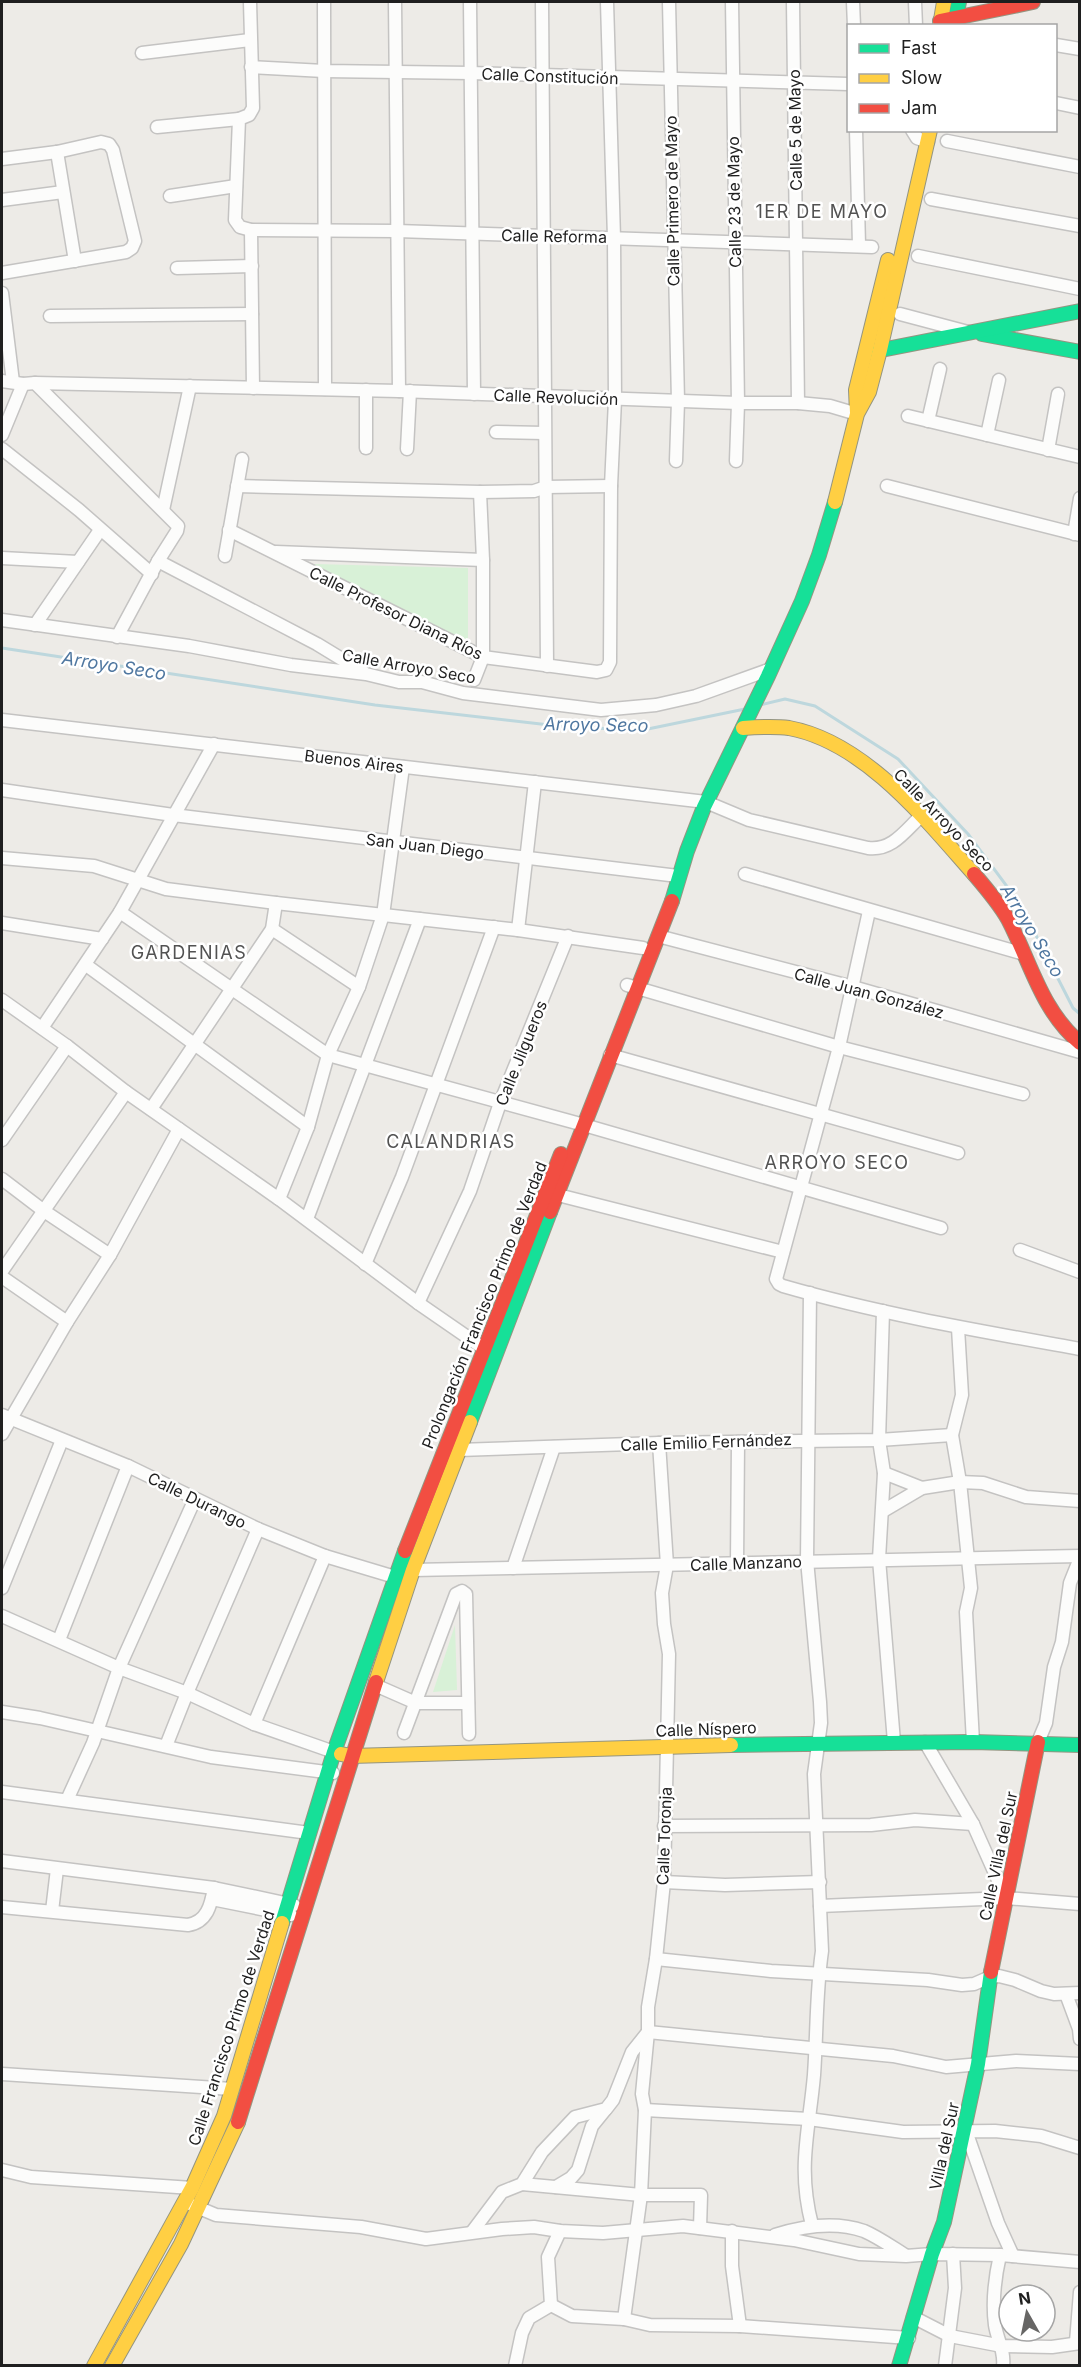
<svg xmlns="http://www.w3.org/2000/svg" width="1081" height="2367" viewBox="0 0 1081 2367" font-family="Inter,sans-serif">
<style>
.park{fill:#d8f1d7}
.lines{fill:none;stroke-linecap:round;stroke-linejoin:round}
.stream{stroke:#bdd7dd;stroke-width:3}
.street-casing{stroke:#c4c3c2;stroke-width:15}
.fast-casing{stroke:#949581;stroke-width:16}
.slow-casing{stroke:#949581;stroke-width:16}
.jam-casing{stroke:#949581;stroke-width:16}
.street{stroke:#fcfcfb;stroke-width:12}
.fast{stroke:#16e098;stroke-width:14}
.slow{stroke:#ffcf43;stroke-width:14}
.jam{stroke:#f24e42;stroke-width:14}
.labels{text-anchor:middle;stroke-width:5;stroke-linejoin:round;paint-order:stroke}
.street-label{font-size:16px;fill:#1f1f1f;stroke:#fff}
.neighbourhood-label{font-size:18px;letter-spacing:1.5px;fill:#525252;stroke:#fff}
.water-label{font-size:18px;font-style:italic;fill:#4f77a0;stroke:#fff}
</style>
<rect width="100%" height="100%" fill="#edebe7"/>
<g class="park">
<path d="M314 564 468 568V643L313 567Z"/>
<path d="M455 1625 457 1690 433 1692Z"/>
</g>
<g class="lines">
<g class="stream">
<path d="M2 648 375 705 567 727 643 730 745 709"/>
<path d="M760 705 785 699 815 706 898 759 968 834 1020 904 1073 1008 1080 1014"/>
</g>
<g class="street-casing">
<g id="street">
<path d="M250 2 253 108 249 115 239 119 235 220 240 227 251 230 397 231 872 247"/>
<path d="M324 2 325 389"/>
<path d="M395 2 399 391"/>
<path d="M470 2 474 394"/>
<path d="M542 2 547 666"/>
<path d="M669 2 678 401 676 461"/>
<path d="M732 2 738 403 736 461"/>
<path d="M793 2 798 403"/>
<path d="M853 2 854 26"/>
<path d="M915 2 916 26"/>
<path d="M1056 45 1080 49"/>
<path d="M142 53 250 40"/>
<path d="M251 67 324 71 471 73 848 84"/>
<path d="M1056 103 1080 108"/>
<path d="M157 127 239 119"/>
<path d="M856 130 859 245"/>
<path d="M912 130 917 138 928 142"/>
<path d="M947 141 1080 167"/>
<path d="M57 152 75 261"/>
<path d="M2 159 57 152 101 142 109 144 113 150 135 241 132 248 126 252 2 273"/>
<path d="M170 196 236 186"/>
<path d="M931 199 1080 226"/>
<path d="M2 200 63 192"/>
<path d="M251 230 253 388"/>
<path d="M918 256 1080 289"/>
<path d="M177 268 252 266"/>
<path d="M2 293 13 382"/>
<path d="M900 314 968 332"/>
<path d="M50 316 252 314"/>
<path d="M2 381 23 384 35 383 399 391 738 403H798L830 406 857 414"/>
<path d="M35 383 178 526 177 531 158 561 117 637"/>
<path d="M908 416 1080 457"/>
<path d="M928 421 940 369"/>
<path d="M496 432 544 433"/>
<path d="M2 435 23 384"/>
<path d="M987 435 999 380"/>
<path d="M366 448V390"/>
<path d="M2 449 79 510 152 574"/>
<path d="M407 449 410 391"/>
<path d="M1048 450 1058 394"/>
<path d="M237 486 480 492 534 491 546 487 611 486"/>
<path d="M887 486 1080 535"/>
<path d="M163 510 190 386"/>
<path d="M229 530 483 657 597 672 606 670 610 662 611 486 615 400 614 238 607 2"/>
<path d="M1074 534 1080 498"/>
<path d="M276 552 483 560"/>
<path d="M225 556 242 459"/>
<path d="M2 558 78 562"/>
<path d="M158 561 317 644 363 672"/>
<path d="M2 620 189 646 291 665 366 674 399 682H422L463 693 601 710 656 705 696 696 771 669"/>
<path d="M35 625 100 530"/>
<path d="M474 680 483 657V560L480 492"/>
<path d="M2 720 706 802 749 820 868 848C892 851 905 831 921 816"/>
<path d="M2 790 173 815 678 876"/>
<path d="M2 858 94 866 166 889 276 903 518 930 643 948"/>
<path d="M745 874 1024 954"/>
<path d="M869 911 839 1047 776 1279 779 1284 783 1286C880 1314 980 1331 1080 1349"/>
<path d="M120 912 328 1055 584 1125 941 1228"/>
<path d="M2 923 102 939"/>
<path d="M272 929 359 987"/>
<path d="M518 930 535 782"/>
<path d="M658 936 853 987 1080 1052"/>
<path d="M86 965 308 1127"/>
<path d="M627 985 839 1047 1023 1094"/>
<path d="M2 1000 67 1046 126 1092 279 1199 418 1303 489 1352"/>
<path d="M42 1028 120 912 214 744"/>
<path d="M610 1055 958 1153"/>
<path d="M151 1109 272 929 276 903"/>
<path d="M2 1140 67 1046"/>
<path d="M2 1179 44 1211 110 1255"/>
<path d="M558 1195 783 1252"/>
<path d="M279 1199 308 1127 328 1055 359 987 383 915 403 767"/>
<path d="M307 1219 420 919"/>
<path d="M1020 1250 1080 1272"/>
<path d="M365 1264 402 1177 494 927"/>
<path d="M2 1271 126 1092"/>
<path d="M2 1277 67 1322"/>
<path d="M810 1293 807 1560 820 1702 821 1723 814 1774 822 1951C816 1992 817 2033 814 2075 809 2132 797 2167 812 2225"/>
<path d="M418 1303 470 1191 500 1103 568 936"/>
<path d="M883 1311 879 1440 884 1473 879 1559 894 1742"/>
<path d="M958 1328 962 1395 952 1435 960 1482 971 1588 966 1612 973 1742"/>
<path d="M2 1415 128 1466 258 1529 325 1556 395 1577"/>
<path d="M2 1434 67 1322 110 1255 179 1129"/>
<path d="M459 1450 659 1443 879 1440 952 1435"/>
<path d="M884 1473 922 1488"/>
<path d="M883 1511 922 1488 960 1482 983 1483 1026 1497 1080 1501"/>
<path d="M737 1564 738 1442"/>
<path d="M513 1568 554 1447"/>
<path d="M413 1570 1080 1556"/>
<path d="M2 1588 62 1440"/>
<path d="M2 1616 119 1668 187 1693 254 1724 334 1752"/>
<path d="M59 1640 128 1466"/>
<path d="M375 1685 416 1703H468"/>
<path d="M2 1712 40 1718 211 1757 333 1773"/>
<path d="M254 1724 325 1556"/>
<path d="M404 1733 456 1594 462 1591 466 1594 469 1734"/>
<path d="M925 1742 973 1824 1006 1898"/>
<path d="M1038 1742 1046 1723 1054 1667 1062 1642 1070 1583 1080 1558"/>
<path d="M166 1746 187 1693 258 1529"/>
<path d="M2 1792 309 1833"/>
<path d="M67 1800 93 1743 119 1668 194 1501"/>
<path d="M664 1826 871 1825 915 1820 973 1824"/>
<path d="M2 1861 214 1888 294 1905"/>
<path d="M664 1882 725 1885 820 1882"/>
<path d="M212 1899 291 1915"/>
<path d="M820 1906 1006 1898 1080 1904"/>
<path d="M2 1907 188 1925C207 1922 211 1905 214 1888"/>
<path d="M52 1911 57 1869"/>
<path d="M656 1959 771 1971 928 1980 962 1985 974 1984 990 1977 999 1976 1015 1980 1041 1991 1054 1994 1080 1993"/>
<path d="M1066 1994 1079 2029 1080 2039"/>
<path d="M2 2074 232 2089"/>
<path d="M645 2110 809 2119 903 2132 995 2131 1041 2136 1080 2148"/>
<path d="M966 2131 998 2223 1013 2256"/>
<path d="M2 2170 31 2177 192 2188"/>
<path d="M522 2184 641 2195H701L700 2228"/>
<path d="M556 2187 571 2178 578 2170 592 2126 605 2110"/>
<path d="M192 2205 216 2215 361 2227 426 2239 502 2229 534 2227 560 2231 603 2233 683 2226 794 2240 859 2254 906 2256 932 2254 1000 2255 1080 2262"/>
<path d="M732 2231V2266L740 2326"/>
<path d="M472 2232 502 2192 522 2184 542 2152 575 2117 606 2109 613 2100 632 2052 648 2032 893 2056 946 2067 1016 2061 1080 2064"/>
<path d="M775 2235C803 2226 835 2221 864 2231 878 2237 892 2247 905 2255"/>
<path d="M1000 2255C995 2277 992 2302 995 2325 997 2339 1005 2351 1003 2366"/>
<path d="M551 2305 572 2316 624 2319 650 2325 740 2326 909 2338"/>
<path d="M913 2317 950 2336 1002 2346 1052 2347 1080 2343"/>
<path d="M624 2319 641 2195 645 2110 642 2094 648 2032V2007L656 1959 664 1882 669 1654 664 1624 662 1593 667 1565 659 1443"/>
<path d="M1076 2342 1080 2292"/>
<path d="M515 2366 522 2333 529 2318 551 2305 548 2257 560 2231"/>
<path d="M945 2366 955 2288 953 2254"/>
</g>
</g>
<g class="fast-casing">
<g id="fast">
<path d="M954 26 959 2"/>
<path d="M982 334 1080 352"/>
<path d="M871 352 1080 311"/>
<path d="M672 901 687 851 704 807 768 676 802 601 819 555 835 502"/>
<path d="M470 1422 550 1212"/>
<path d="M731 1745 973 1742 1080 1745"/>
<path d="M282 1923 334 1752 405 1551"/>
<path d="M899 2366 932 2254 944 2222 978 2064 991 1972"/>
</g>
</g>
<g class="slow-casing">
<g id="slow">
<path d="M940 26 944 2"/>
<path d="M857 413 856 390 888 260"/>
<path d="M835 502 857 414 869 392 880 350 930 130"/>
<path d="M743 728C758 727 774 726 789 728 865 742 926 820 974 874"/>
<path d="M376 1682 413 1570 470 1422"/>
<path d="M341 1754 351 1756 731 1745"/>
<path d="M94 2366 192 2188 224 2116 282 1923"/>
<path d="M112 2366 181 2244 238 2122"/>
</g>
</g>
<g class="jam-casing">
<g id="jam">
<path d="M940 21 1033 2"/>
<path d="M974 874C986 888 999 903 1008 919 1031 963 1041 1010 1080 1043"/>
<path d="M550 1212 672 901"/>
<path d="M405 1551 561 1154"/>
<path d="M991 1972 1038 1742"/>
<path d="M238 2122 376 1682"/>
</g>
</g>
<use href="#street" class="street"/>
<use href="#fast" class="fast"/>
<use href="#slow" class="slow"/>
<use href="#jam" class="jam"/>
</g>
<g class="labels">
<g class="street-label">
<text transform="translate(550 76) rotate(2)" y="6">Calle Constitución</text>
<text transform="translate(795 130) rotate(-91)" y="6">Calle 5 de Mayo</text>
<text transform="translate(672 201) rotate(-91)" y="6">Calle Primero de Mayo</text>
<text transform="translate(734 202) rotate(-91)" y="6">Calle 23 de Mayo</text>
<text transform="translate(554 236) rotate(1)" y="6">Calle Reforma</text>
<text transform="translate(556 397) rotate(2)" y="6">Calle Revolución</text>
<text transform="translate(396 613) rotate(26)" y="6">Calle Profesor Diana Ríos</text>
<text transform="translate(409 666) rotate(10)" y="6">Calle Arroyo Seco</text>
<text transform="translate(354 761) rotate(7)" y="6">Buenos Aires</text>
<text transform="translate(944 820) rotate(46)" y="6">Calle Arroyo Seco</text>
<text transform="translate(425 846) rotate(7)" y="6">San Juan Diego</text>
<text transform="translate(869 993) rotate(15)" y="6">Calle Juan González</text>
<text transform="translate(521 1053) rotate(-68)" y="6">Calle Jilgueros</text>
<text transform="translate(484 1305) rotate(-68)" y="6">Prolongación Francisco Primo de Verdad</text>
<text transform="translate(706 1442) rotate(-2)" y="6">Calle Emilio Fernández</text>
<text transform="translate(197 1500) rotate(26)" y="6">Calle Durango</text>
<text transform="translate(746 1563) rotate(-2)" y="6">Calle Manzano</text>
<text transform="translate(706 1729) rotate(-2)" y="6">Calle Níspero</text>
<text transform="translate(664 1836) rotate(-88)" y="6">Calle Toronja</text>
<text transform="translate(998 1856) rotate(-78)" y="6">Calle Villa del Sur</text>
<text transform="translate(231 2028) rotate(-72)" y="6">Calle Francisco Primo de Verdad</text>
<text transform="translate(944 2146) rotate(-78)" y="6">Villa del Sur</text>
</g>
<g class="neighbourhood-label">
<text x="822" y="218">1ER DE MAYO</text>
<text x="189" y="959">GARDENIAS</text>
<text x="451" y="1148">CALANDRIAS</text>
<text x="837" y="1169">ARROYO SECO</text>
</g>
<g class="water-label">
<text transform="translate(114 666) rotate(9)" y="6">Arroyo Seco</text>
<text transform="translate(596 725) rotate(1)" y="6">Arroyo Seco</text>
<text transform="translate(1032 931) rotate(59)" y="6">Arroyo Seco</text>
</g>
</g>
<rect width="1081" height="2367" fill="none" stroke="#1f1f1f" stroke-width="6"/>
<rect x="847" y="24" width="210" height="108" fill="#ffffff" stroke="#a5a5a5" stroke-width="1.5"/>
<rect x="859" y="44" width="30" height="9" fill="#16e098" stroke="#a5a5a5" stroke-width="1.5"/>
<text x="901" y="54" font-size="18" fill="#1f1f1f">Fast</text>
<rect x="859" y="74" width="30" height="9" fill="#ffcf43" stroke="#a5a5a5" stroke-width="1.5"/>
<text x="901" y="84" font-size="18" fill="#1f1f1f">Slow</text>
<rect x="859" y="104" width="30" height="9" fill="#f24e42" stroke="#a5a5a5" stroke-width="1.5"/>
<text x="901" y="114" font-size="18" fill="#1f1f1f">Jam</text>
<g transform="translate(1027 2313) rotate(351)"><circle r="28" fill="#ffffff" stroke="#a5a5a5" stroke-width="1.5"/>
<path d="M0-4.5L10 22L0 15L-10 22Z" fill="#676665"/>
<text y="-9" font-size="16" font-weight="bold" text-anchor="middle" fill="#1f1f1f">N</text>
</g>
</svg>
